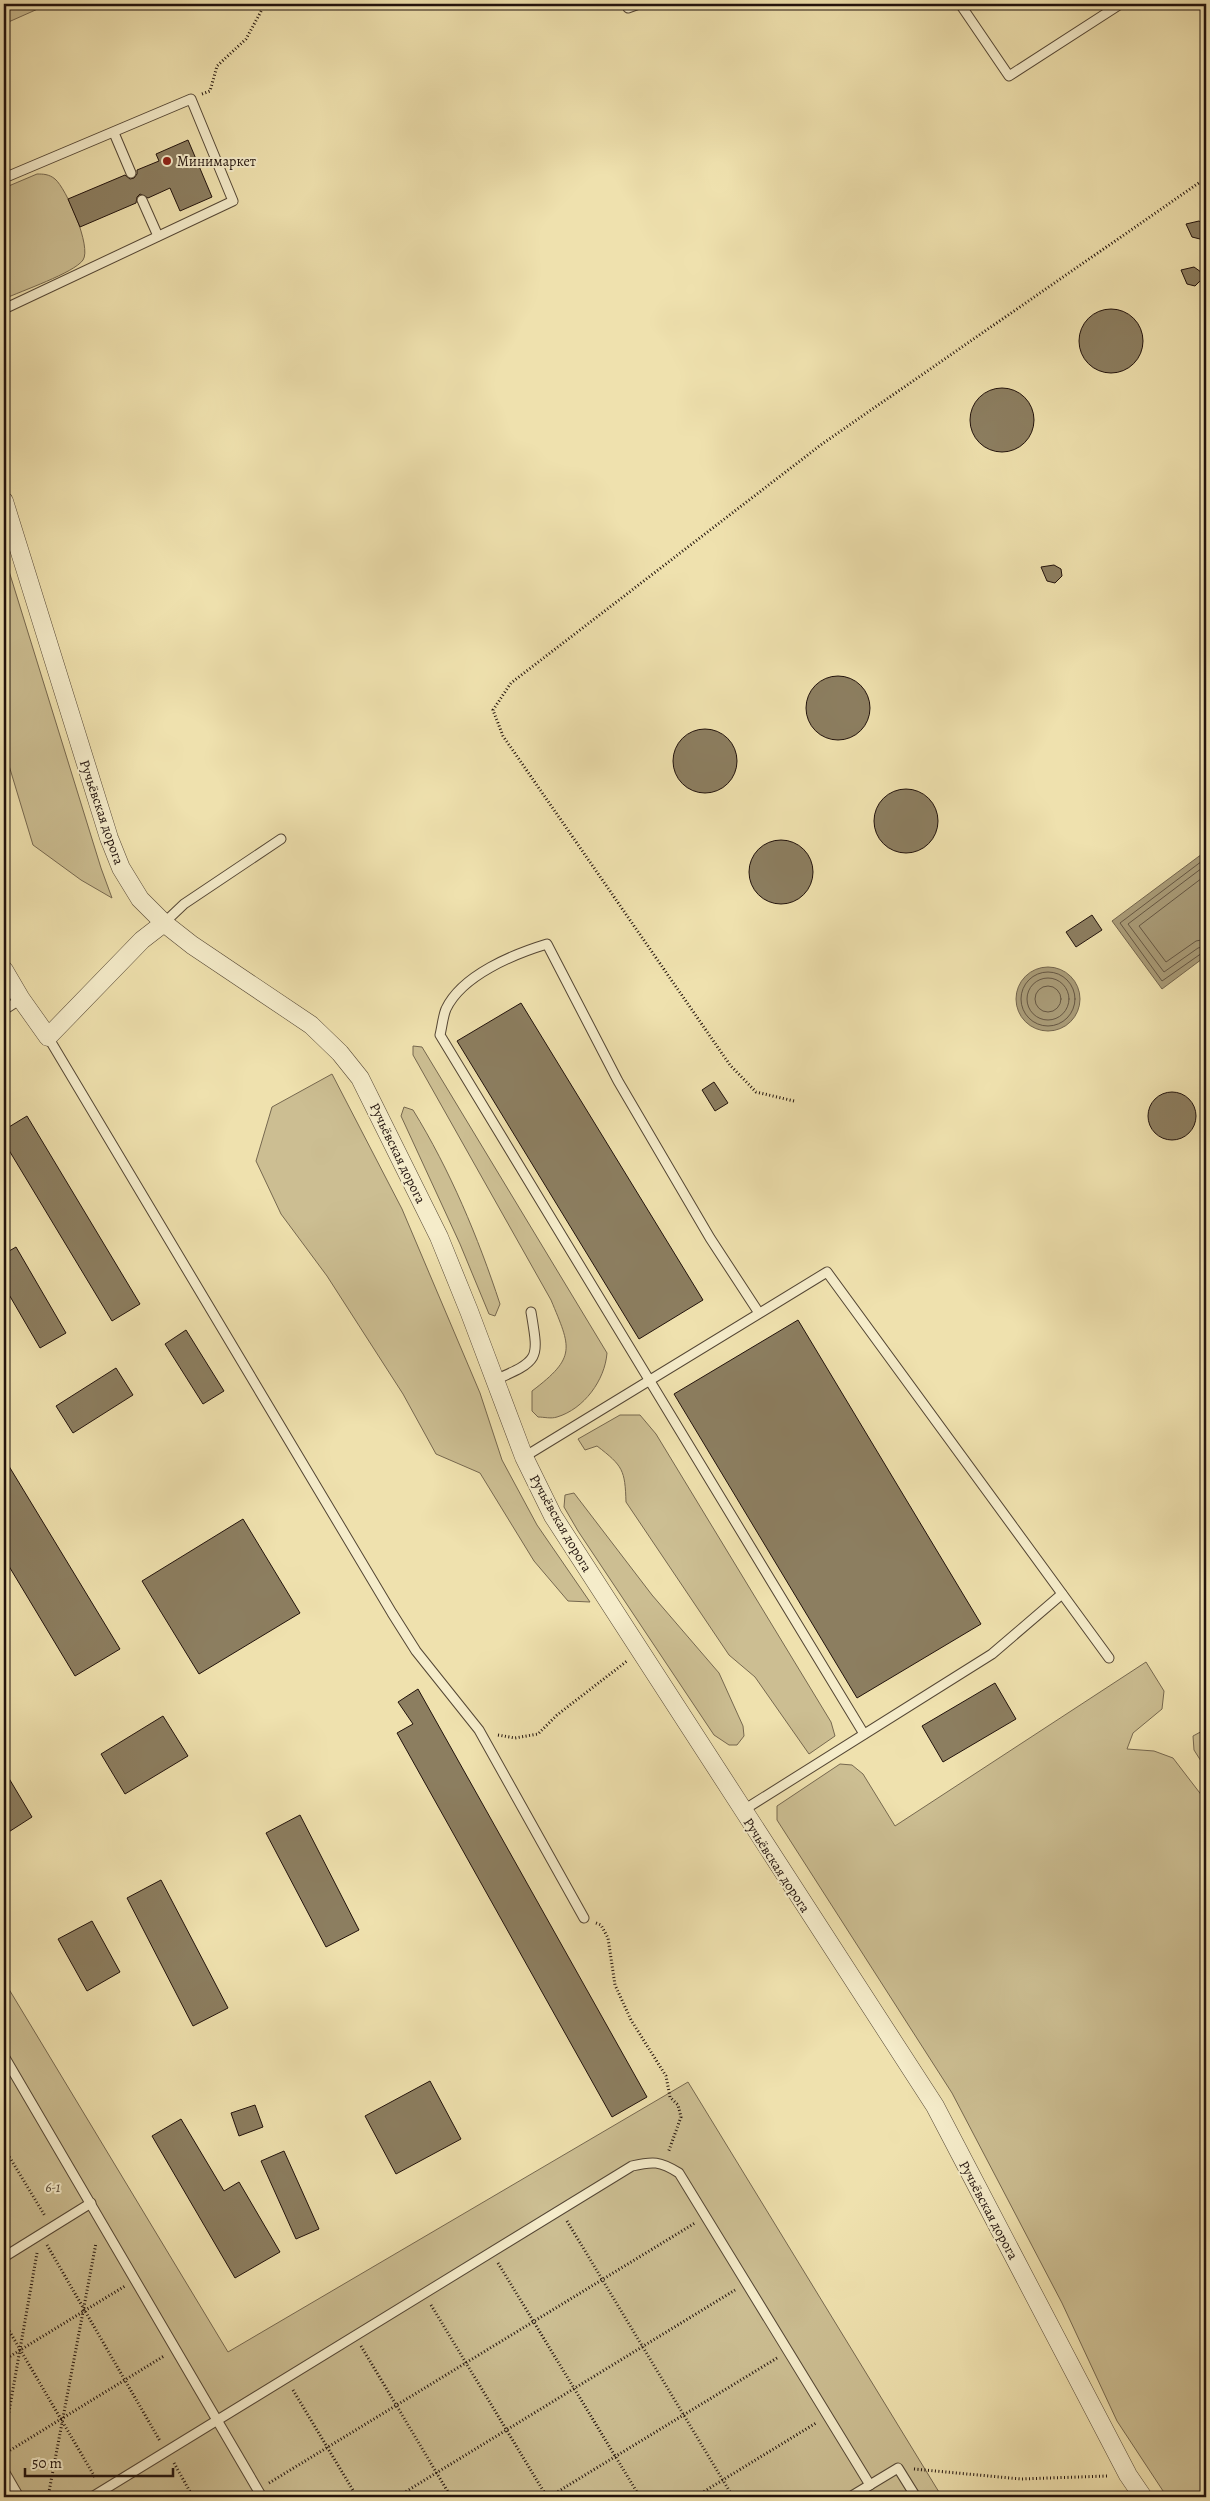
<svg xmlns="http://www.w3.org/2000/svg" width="1210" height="2501" viewBox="0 0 1210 2501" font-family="Alegreya,serif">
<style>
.green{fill:#ccbe92;stroke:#76684f}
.water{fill:#a99b77;stroke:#73644c}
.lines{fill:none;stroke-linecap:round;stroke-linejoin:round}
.shore{stroke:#655642;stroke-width:1}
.building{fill:#8c7e60;stroke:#21120c}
.lane-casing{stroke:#544634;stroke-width:11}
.street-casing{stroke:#544634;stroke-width:19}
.path{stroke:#21120c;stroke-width:3;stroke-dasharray:1 2.5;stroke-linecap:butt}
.lane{stroke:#f5ecca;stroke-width:9}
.street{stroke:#f5ecca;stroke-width:18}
.poi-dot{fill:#8f2418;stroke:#f5ecca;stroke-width:2}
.labels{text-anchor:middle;stroke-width:4;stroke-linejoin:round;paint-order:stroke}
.poi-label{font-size:14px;fill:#21120c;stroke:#f5ecca;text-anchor:start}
.street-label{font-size:14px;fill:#21120c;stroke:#f5ecca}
.park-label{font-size:14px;font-style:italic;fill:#5d4e3b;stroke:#f5ecca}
</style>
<rect width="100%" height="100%" fill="#efe1ae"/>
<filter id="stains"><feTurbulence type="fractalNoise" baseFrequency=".004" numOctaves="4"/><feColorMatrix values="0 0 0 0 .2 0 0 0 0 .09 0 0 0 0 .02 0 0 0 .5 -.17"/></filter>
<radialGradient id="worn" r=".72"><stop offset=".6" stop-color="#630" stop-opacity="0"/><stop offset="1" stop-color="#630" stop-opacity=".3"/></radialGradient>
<g class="green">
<path d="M4 4H49L4 24Z"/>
<path d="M37 174C43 174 49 174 55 179 66 188 92 247 83 260 74 273 21 291 4 299V188Z"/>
<path d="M4 555 101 868 112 898 81 880 33 845 4 749Z"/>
<path d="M413 1046 422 1047 607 1353C605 1380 584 1409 557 1417 551 1419 544 1417 538 1417L532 1411V1391C577 1357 571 1348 551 1300L413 1055Z"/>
<path d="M332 1074 402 1209 480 1393 502 1460 537 1525 590 1602 568 1601 534 1561 480 1473 436 1454 403 1394 327 1276 281 1214 256 1161 272 1107Z"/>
<path d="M404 1107 413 1110C450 1170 478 1237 500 1304L495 1316 489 1314 460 1244 401 1116Z"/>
<path d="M620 1415H640L656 1434 831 1722 835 1736 809 1754 755 1677 729 1655 626 1502C625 1470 623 1466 597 1446L585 1450 578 1439Z"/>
<path d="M574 1493 652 1595 719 1673 743 1726 744 1736 737 1745H729L714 1735 578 1531 564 1507 565 1495Z"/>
<path d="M1146 1662 1164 1691 1162 1709 1133 1733 1127 1749 1154 1751 1173 1758 1206 1801V2497H1167L1117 2421 1062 2303 952 2093 777 1820V1806L840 1764 852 1765 863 1774 895 1826Z"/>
<path d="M1206 1729V1769L1194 1750 1193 1736Z"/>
<path d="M4 1981 228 2352 688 2082 942 2497H4Z"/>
</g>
<g class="water">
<path d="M1206 851V956L1162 989 1112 921Z"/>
<circle cx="1048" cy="999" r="32"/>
</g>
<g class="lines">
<g class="shore">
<path d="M1206 858 1120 923 1162 981 1202 953H1206"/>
<path d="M1206 865 1128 924 1164 972 1198 948 1206 946"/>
<path d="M1206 875 1139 926 1166 962 1196 941 1206 939"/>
<circle cx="1048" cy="999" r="27"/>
<circle cx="1048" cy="999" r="21"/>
<circle cx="1048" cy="999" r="13"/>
</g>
</g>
<g class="building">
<path d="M188 140 212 197 180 211 170 188 148 198 140 194 137 197 136 203 80 227 68 199 125 175 130 179 134 178 137 174V170L159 161 156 154Z"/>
<path d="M1199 221 1205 225 1206 230V233L1200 239 1192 237 1186 224Z"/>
<path d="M1194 267 1201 272 1202 279 1195 286 1187 284 1181 270Z"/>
<circle cx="1111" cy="341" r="32"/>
<circle cx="1002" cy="420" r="32"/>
<path d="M1054 565 1061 569 1062 576 1055 583 1047 581 1041 567Z"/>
<circle cx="838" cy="708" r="32"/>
<circle cx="705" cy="761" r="32"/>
<circle cx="906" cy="821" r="32"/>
<circle cx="781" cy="872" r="32"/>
<path d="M1092 915 1102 930 1076 947 1066 932Z"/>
<path d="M521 1003 703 1300 639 1339 457 1041Z"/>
<path d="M714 1082 728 1103 715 1111 702 1090Z"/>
<circle cx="1172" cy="1116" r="24"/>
<path d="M27 1116 140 1304 112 1321 4 1142V1130Z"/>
<path d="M16 1247 66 1333 40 1348 4 1286V1254Z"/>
<path d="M798 1320 981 1624 857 1698 674 1394Z"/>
<path d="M186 1330 224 1391 203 1404 165 1344Z"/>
<path d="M116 1368 133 1395 73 1433 56 1406Z"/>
<path d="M4 1458 120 1649 75 1676 4 1558Z"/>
<path d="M243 1519 300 1613 199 1674 142 1581Z"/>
<path d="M995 1683 1016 1719 943 1762 922 1726Z"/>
<path d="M418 1689 647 2097 612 2117 397 1733 413 1724 398 1702Z"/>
<path d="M163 1716 188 1756 125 1794 101 1754Z"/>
<path d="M4 1770 32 1817 4 1835Z"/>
<path d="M300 1815 359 1930 326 1947 266 1833Z"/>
<path d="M161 1880 228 2008 193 2026 127 1898Z"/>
<path d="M92 1921 120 1972 87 1991 58 1939Z"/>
<path d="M430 2081 461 2139 396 2174 365 2116Z"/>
<path d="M255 2105 263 2127 239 2136 231 2113Z"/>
<path d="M181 2119 224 2191 239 2182 280 2252 235 2278 152 2136Z"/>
<path d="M284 2151 319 2229 296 2239 261 2161Z"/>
</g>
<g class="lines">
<g class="lane-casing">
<g id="lane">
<path d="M960 4 1009 76 1119 5"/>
<path d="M628 8 639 4"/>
<path d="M114 133 131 173"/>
<path d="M4 178 191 99 233 201 4 309"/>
<path d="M142 200 158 236"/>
<path d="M164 923 184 904 281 839"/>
<path d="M4 1010 21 999"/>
<path d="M48 1037 392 1613 416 1651 479 1730 584 1918"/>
<path d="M759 1313 710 1238 618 1081 547 944C514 954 462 975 446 1009 443 1016 442 1027 440 1035L864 1734"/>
<path d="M495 1380C540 1360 539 1360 531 1312"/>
<path d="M524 1457 827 1272 1109 1658"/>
<path d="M742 1811 992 1654 1062 1594"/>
<path d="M4 2056 262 2497"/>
<path d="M4 2257 91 2203"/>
<path d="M4 2471 19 2497"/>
<path d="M92 2497 632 2166C653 2161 660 2161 679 2173L870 2485"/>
<path d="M850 2497 898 2468 916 2497"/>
</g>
</g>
<g class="street-casing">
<g id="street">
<path d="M4 501 109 838 121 868 140 899 164 923 192 945 311 1025 340 1053 360 1078 439 1237 469 1311 524 1457 553 1516 935 2106 1128 2475 1143 2497"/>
<path d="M4 970 21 999 48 1037 142 940 164 923"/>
</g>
</g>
<g class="path">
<path d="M202 94 210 91 217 66 246 39 265 4"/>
<path d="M794 1101 756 1092 730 1065 503 736 493 710 511 683 822 444 1206 178"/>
<path d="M498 1735 515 1738 538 1734 557 1715 627 1661"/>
<path d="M596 1923 601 1925 608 1938 615 1985 631 2020 666 2076 670 2097 678 2105 681 2117 668 2153"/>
<path d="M4 2148 45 2216"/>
<path d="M4 2162 10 2159"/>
<path d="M567 2221 733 2497"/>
<path d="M47 2245 160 2441"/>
<path d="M498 2263 640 2497"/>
<path d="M431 2305 547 2497"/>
<path d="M4 2322 96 2479"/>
<path d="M361 2346 451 2497"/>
<path d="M4 2360 125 2286"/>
<path d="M293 2390 357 2497"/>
<path d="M4 2440 37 2253"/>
<path d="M4 2454 164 2356"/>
<path d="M174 2463 193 2497"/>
<path d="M914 2469 1021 2479 1107 2476"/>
<path d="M269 2483 695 2223"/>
<path d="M48 2497 96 2243"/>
<path d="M397 2497 735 2290"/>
<path d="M549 2497 777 2358"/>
<path d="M695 2497 816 2423"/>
</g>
<use href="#lane" class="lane"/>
<use href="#street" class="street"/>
</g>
<circle class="poi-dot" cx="167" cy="161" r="5"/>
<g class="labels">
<g class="poi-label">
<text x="177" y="166">Минимаркет</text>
</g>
<g class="street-label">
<text transform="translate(102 812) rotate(71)" y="5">Ручьёвская дорога</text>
<text transform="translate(398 1153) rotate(64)" y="5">Ручьёвская дорога</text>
<text transform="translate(561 1523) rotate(60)" y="5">Ручьёвская дорога</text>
<text transform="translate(777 1865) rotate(57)" y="5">Ручьёвская дорога</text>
<text transform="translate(989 2210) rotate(62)" y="5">Ручьёвская дорога</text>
</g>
<g class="park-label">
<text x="53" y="2192">6-1</text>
</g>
</g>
<rect width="1210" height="2501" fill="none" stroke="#efe1ae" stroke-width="20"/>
<rect x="5" y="5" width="1200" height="2491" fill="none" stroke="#21120c" stroke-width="2.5"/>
<rect x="10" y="10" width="1190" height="2481" fill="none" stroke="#21120c"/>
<path d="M25 2468v8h148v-8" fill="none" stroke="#21120c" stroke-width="2.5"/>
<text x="32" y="2468" font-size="15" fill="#21120c" stroke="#f5ecca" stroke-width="4" paint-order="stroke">50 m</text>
<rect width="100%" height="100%" filter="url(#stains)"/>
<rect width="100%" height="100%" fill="url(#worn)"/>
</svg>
